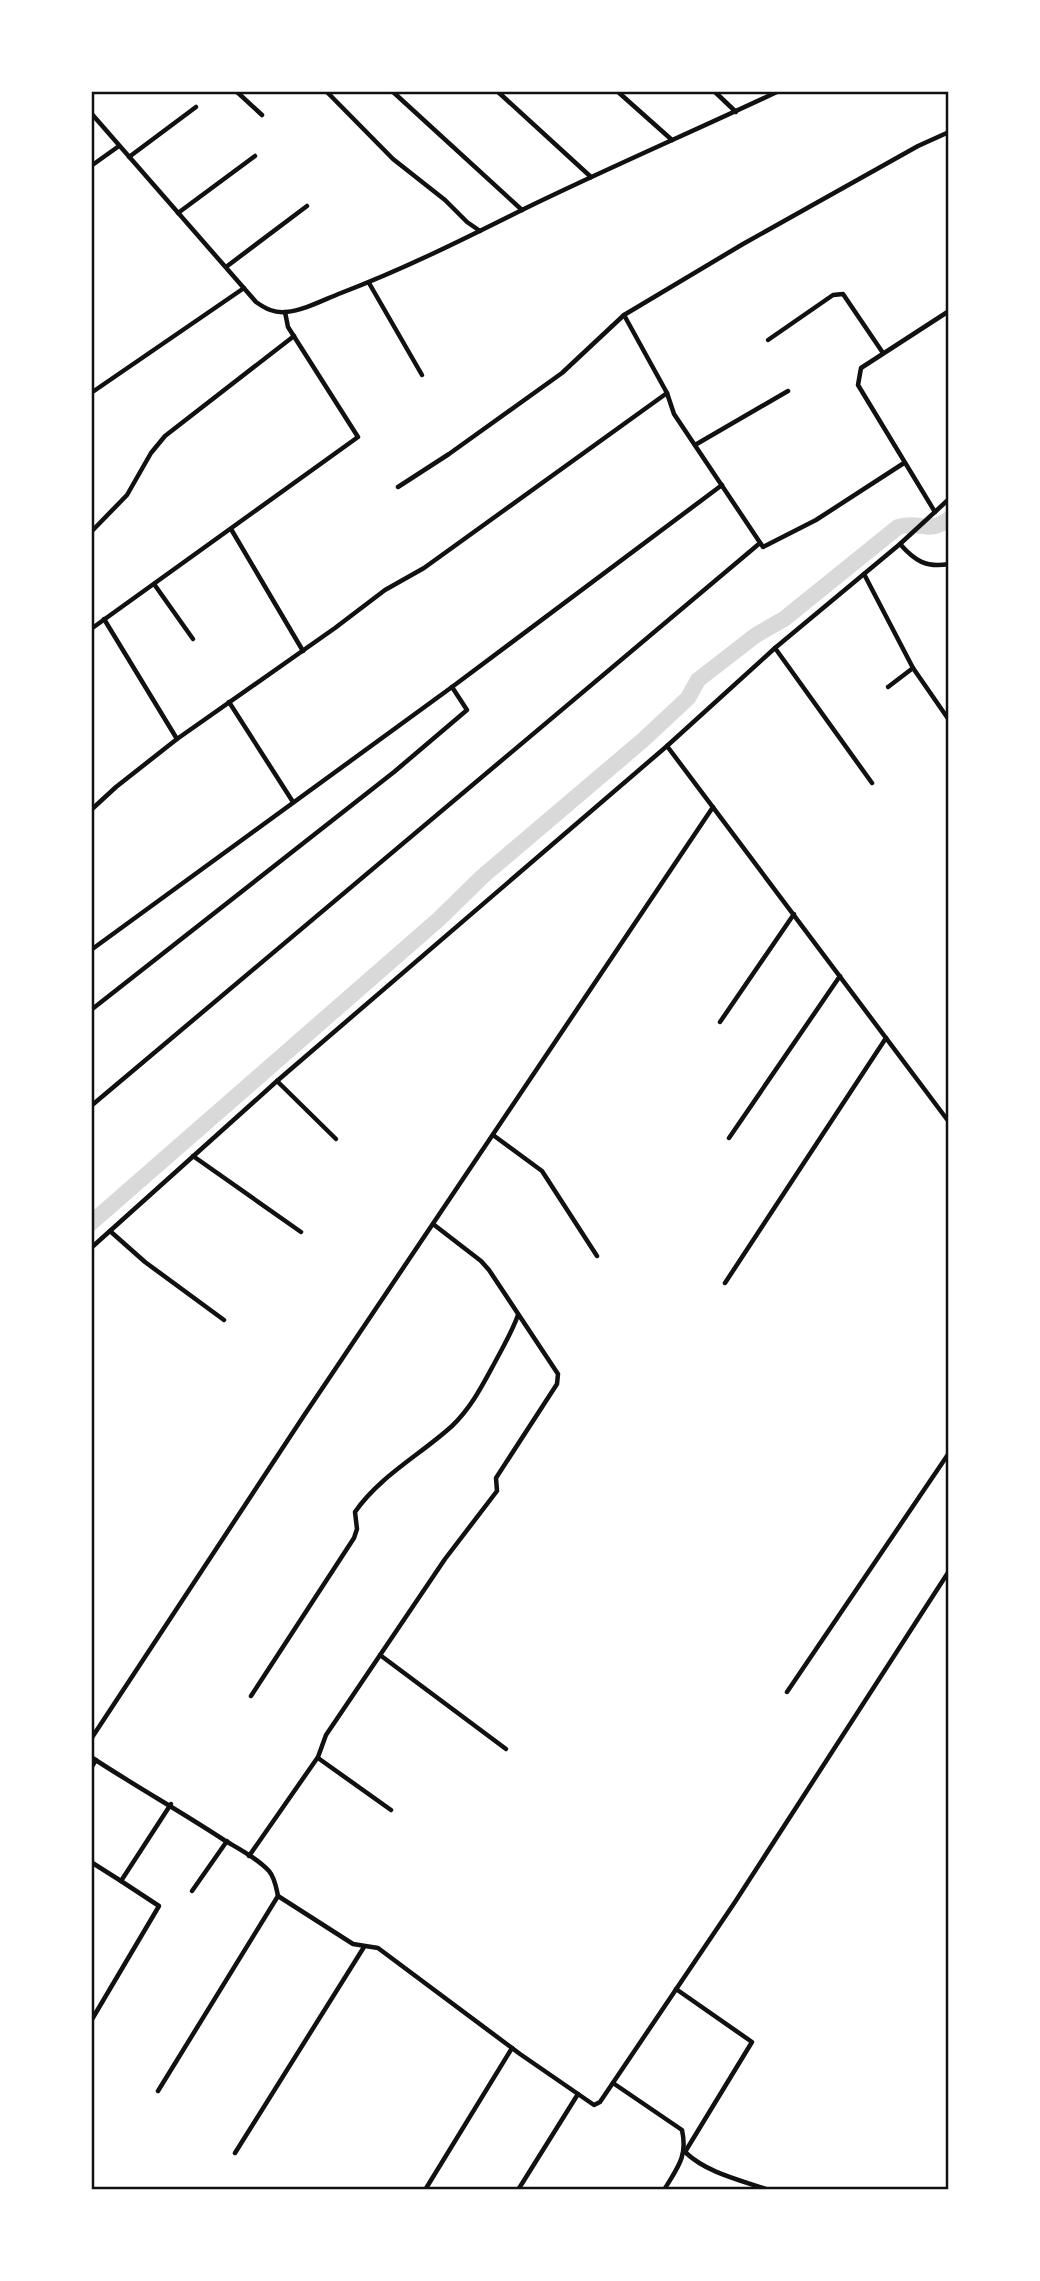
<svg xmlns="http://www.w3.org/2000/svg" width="1040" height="2281" viewBox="0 0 1040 2281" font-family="'Noto Sans',sans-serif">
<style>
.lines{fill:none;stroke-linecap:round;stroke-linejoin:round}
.river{stroke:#d9d9d9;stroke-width:16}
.minor{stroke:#111;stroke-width:4.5}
.neatline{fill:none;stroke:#111;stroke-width:2.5}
</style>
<rect width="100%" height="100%" fill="#fff"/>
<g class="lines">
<path class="river" d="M91 1223 439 919 483 876 643 740 688 698 698 680 756 635 784 619 898 527C920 520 927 535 949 519"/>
<g class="minor">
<path d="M236 91 262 115"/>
<path d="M326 91 393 159 445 200 467 222 480 231"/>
<path d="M392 91 522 210"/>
<path d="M497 91 591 177"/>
<path d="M617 91 672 140"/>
<path d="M714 91 736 112"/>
<path d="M91 113 256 302C266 309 274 313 286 312 305 310 323 300 341 293 404 269 464 239 524 209 608 168 694 131 779 91"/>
<path d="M129 157 196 107"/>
<path d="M91 166 119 146"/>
<path d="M178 213 255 156"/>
<path d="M226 267 307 206"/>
<path d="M369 283 422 375"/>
<path d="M624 315 667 393 674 414 763 547 816 520 904 463"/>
<path d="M768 340 833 295 843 294 883 353"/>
<path d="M91 393 244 288"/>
<path d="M695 445 788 391"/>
<path d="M398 487 449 454 562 373 624 315 743 244 918 146 949 132"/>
<path d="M935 512 858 385 861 368 949 311"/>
<path d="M231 529 303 651"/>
<path d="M91 532 127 495 151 453 165 436 294 336"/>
<path d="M900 544C915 561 926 568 949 564"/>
<path d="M864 574 913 668 949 720"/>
<path d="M154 584 193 639"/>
<path d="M104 619 177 739"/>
<path d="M91 629 358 437 288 327 285 312"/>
<path d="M775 648 872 783"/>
<path d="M888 687 913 668"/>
<path d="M229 702 293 802"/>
<path d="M667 746 949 1122"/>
<path d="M91 810 116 787 177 739 335 628 385 590 424 568 667 393"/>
<path d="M91 950 452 687 722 485"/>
<path d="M91 1010 394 772 467 710 452 687"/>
<path d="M720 1022 794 914"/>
<path d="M277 1081 336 1139"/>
<path d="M91 1106 760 543"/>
<path d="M493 1135 542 1171 597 1256"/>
<path d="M729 1138 840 976"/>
<path d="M193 1156 301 1232"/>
<path d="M110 1231 145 1262 224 1320"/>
<path d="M91 1248 277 1081 667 746 775 648 900 544 949 499"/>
<path d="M725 1283 886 1038"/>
<path d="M380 1655 506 1749"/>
<path d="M787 1692 949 1453"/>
<path d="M251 1696 354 1538 357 1529 355 1512C380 1476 420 1455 452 1426 471 1408 482 1386 494 1364 503 1347 512 1332 518 1315"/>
<path d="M91 1739 303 1417 713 807"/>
<path d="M91 1757C135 1786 180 1811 224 1840 239 1849 257 1858 269 1871 275 1878 276 1887 278 1896L353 1944 378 1948 520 2054 594 2105 600 2102 735 1902 949 1571"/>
<path d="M318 1758 391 1810"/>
<path d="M91 1768 96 1760"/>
<path d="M249 1856 318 1757 326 1735 445 1559 497 1491 496 1478 557 1384 558 1374 489 1270 481 1261 433 1224"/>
<path d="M91 1862 121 1881"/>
<path d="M192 1891 227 1841"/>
<path d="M676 1989 752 2042 685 2152C707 2173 740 2180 769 2190"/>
<path d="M91 2021 159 1906 121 1881 171 1804"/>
<path d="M613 2083 682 2130C688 2157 677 2168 664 2190"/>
<path d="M158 2091 278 1896"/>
<path d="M235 2153 364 1947"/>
<path d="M425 2190 512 2048"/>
<path d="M518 2190 578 2094"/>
</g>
</g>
<rect width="1040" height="2281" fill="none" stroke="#ffffff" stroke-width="186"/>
<rect x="93" y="93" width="854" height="2095" class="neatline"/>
</svg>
